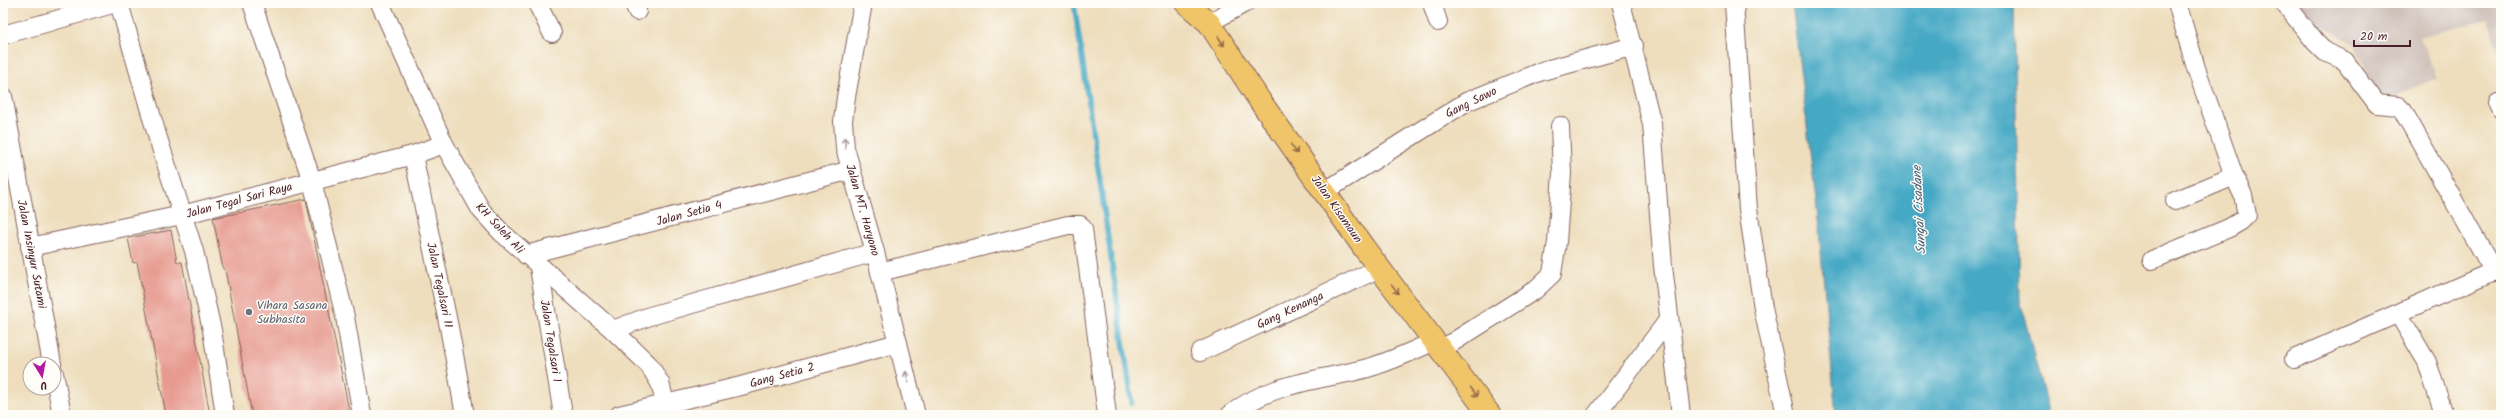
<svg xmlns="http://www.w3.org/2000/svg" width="2504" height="418" viewBox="0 0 2504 418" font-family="Kalam,sans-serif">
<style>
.industrial{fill:#cec1b9}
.water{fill:#44a8c4;stroke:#476478}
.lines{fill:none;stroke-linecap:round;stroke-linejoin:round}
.stream{stroke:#44a8c4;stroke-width:5.5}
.building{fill:#e79a8f}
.minor-casing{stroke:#83625e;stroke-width:20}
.major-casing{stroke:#83625e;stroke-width:24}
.minor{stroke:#fff;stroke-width:18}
.major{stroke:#f0c469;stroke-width:22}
.oneway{stroke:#956947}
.oneway2{stroke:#ae9aa0}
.worship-dot{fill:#6b7280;stroke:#fdfcf7;stroke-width:1.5}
.labels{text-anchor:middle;stroke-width:3;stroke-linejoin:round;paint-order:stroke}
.street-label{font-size:12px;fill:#4a1f2b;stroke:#fdfcf7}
.worship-label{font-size:12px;fill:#5b616d;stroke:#fdfcf7;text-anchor:start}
.water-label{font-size:13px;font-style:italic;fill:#475d70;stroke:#fdfcf7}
</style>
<rect width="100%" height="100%" fill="#fdfcf7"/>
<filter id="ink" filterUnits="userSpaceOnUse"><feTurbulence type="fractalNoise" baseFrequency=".025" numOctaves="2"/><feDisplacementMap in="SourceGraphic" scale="8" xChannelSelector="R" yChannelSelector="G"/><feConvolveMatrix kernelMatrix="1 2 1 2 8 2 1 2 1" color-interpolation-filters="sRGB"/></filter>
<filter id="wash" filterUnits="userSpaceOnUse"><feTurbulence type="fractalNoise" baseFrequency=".012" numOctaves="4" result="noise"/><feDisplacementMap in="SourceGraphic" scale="16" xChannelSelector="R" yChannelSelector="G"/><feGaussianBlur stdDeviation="0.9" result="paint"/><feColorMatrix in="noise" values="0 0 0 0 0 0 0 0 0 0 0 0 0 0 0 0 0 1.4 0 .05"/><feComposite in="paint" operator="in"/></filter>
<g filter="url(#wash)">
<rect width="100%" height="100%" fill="#eedebd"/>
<path class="industrial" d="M2299 3H2501V61L2488 20 2419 37 2437 78 2382 101 2354 44 2309 18Z"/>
<path class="water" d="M1792 3H2014L2020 300 2049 415H1836L1817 209Z"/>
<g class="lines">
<path class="stream" d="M1074 3 1132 403"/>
</g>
<g id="blocks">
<g class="building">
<path d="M306 199 350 415H252L225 269H223L213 218Z"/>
<path d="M171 230 177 262H182L210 415H166L137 262 133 263 128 238Z"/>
</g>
</g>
</g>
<g filter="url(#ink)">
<use href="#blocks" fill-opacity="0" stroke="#83625e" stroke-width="1"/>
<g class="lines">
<g class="minor-casing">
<g id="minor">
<path d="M119 3 157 135 194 251 212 330 225 415"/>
<path d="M252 3 312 181 345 317 362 415"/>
<path d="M380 3 444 144 481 210 501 232 613 330 649 365 660 383 668 415"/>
<path d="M537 3 552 33"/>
<path d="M634 3 637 11"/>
<path d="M863 3 846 97 843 121 845 148 875 252 916 415"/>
<path d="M1432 3 1438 22"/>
<path d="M1621 3 1652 124 1663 266 1681 415"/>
<path d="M1734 3 1748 209 1763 308 1786 415"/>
<path d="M2284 3 2316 43 2325 52 2345 61 2377 104 2398 106 2403 111 2494 272"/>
<path d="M1209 23 1245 3"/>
<path d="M3 35 116 3"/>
<path d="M3 96 52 364"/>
<path d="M2498 103 2501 109"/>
<path d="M413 155 449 327 465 415"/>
<path d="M1324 192 1466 102 1542 71 1634 46"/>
<path d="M2175 201 2234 176"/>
<path d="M30 247 182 215 413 155 444 144"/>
<path d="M526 255 851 170"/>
<path d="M2152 260 2229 228 2241 221 2247 215 2243 195 2234 176 2196 68 2177 3"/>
<path d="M539 267 563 415"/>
<path d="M880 272 1068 225H1080L1083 229 1107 415"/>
<path d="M2399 315 2427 362 2442 408V415"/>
<path d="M613 330 650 316 875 252"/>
<path d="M1442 349 1535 290 1552 274 1557 242 1562 173 1560 126"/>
<path d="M1200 352 1380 268"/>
<path d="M2294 359 2501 268"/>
<path d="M54 373 62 415"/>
<path d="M619 415 741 386 898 343"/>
<path d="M1230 415C1269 383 1317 381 1364 369 1388 363 1412 351 1435 341"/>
<path d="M1596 415 1669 319"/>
</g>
</g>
<g class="major-casing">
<path id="major" d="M1186 3 1209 23 1260 101 1364 248 1490 415"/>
</g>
<use href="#minor" class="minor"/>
<use href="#major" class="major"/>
</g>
<defs><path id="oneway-shaft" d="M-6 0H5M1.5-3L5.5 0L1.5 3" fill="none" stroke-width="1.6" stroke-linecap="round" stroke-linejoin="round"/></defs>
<g class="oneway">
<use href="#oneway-shaft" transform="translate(1221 41) rotate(57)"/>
<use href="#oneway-shaft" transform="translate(1294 149) rotate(55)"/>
<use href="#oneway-shaft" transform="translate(1395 289) rotate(54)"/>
<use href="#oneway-shaft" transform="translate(1474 392) rotate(54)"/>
</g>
<g class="oneway2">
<use href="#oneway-shaft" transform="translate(845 143) rotate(-97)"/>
<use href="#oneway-shaft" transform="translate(907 377) rotate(-104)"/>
</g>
</g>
<circle class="worship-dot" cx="249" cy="312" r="4"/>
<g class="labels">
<g class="street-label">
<text transform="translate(1471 102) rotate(-26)" y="4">Gang Sawo</text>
<text transform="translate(239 200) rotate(-15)" y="4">Jalan Tegal Sari Raya</text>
<text transform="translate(1337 209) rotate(55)" y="4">Jalan Kisamaun</text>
<text transform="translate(863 210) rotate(74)" y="4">Jalan MT. Haryono</text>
<text transform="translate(689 213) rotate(-15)" y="4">Jalan Setia 4</text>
<text transform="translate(500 228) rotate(47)" y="4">KH Soleh Ali</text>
<text transform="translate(32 254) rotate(79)" y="4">Jalan Insinyur Sutami</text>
<text transform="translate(440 285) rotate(78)" y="4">Jalan Tegalsari II</text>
<text transform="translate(1290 310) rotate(-25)" y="4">Gang Kenanga</text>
<text transform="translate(551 341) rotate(81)" y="4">Jalan Tegalsari 1</text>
<text transform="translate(782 375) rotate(-15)" y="4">Gang Setia 2</text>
</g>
<g class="worship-label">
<text x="257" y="309">Vihara Sasana<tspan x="257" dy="14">Subhasita</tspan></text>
</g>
<g class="water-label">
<text transform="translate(1918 210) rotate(-93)" y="5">Sungai Cisadane</text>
</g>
</g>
<rect width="2504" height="418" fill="none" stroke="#fdfcf7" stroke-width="16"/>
<g transform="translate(42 376) rotate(169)"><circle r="19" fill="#fdfcf7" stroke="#b5a4a5"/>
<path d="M0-3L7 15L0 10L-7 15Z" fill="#b5179e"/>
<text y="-6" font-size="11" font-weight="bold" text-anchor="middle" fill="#4a1f2b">U</text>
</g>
<path d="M2354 40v6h56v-6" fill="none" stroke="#4a1f2b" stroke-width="2"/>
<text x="2360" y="40" font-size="12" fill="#4a1f2b" stroke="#fdfcf7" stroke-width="3" paint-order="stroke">20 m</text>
</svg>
